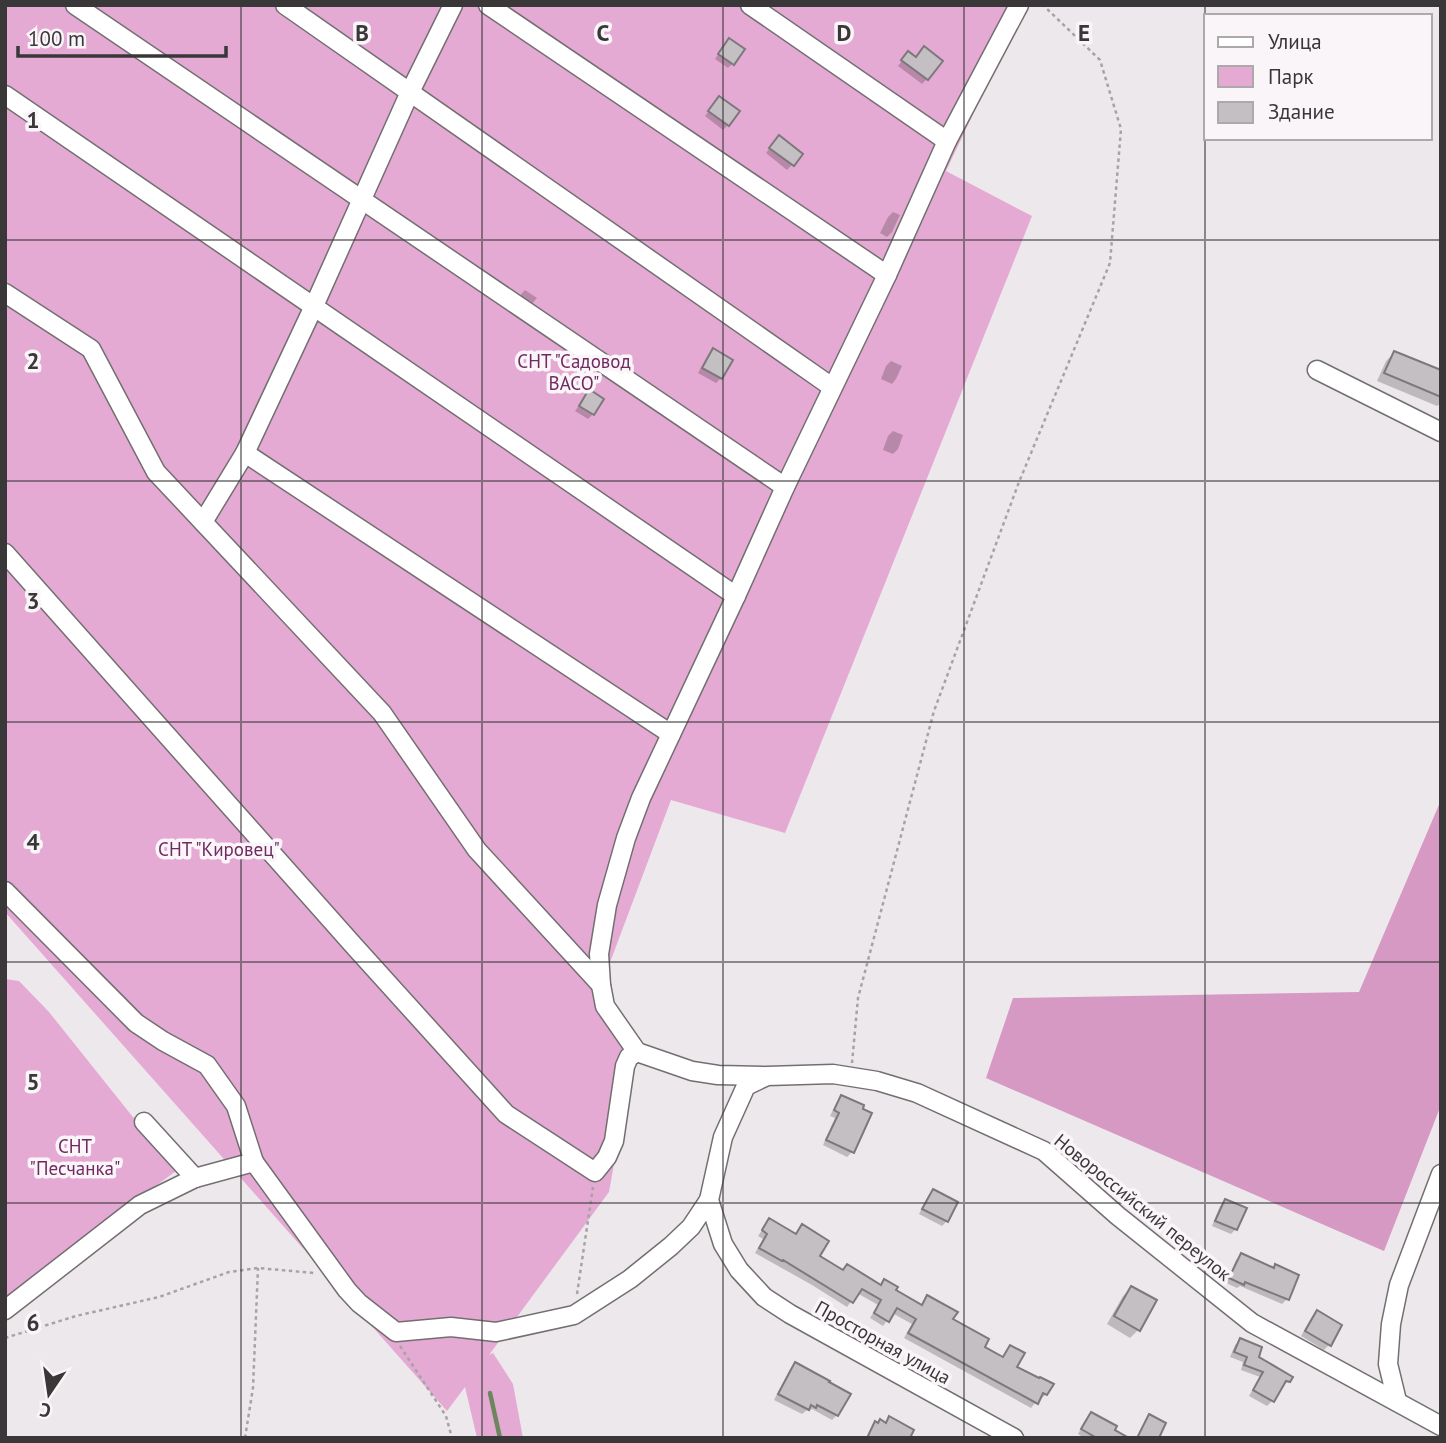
<svg xmlns="http://www.w3.org/2000/svg" width="1446" height="1443" viewBox="0 0 1446 1443" font-family="'PT Sans',sans-serif">
<style>
.green{fill:#e5aad3}
.forest{fill:#d699c4}
.shadow{fill:#0003}
.lines{fill:none;stroke-linecap:round;stroke-linejoin:round}
.stream{stroke:#6c865d;stroke-width:4.5}
.building{fill:#c4bfc2;stroke:#7c787b;stroke-width:2}
.minor-casing{stroke:#736f71;stroke-width:21}
.path{stroke:#a7a3a5;stroke-width:2.5;stroke-dasharray:3.5 3.5;stroke-linecap:butt}
.minor{stroke:#fff;stroke-width:18}
.grid{fill:none;stroke:#393738;stroke-width:2;stroke-opacity:0.55}
.labels{text-anchor:middle;stroke-width:7;stroke-linejoin:round;paint-order:stroke}
.park-label{font-size:19px;fill:#712a61;stroke:#faf5f8}
.street-label{font-size:19px;fill:#393738;stroke:#faf5f8}
.grid-label{font-size:23px;text-anchor:middle;font-weight:bold;fill:#393738;stroke:#faf5f8;stroke-width:7;stroke-linejoin:round;paint-order:stroke}
</style>
<rect width="100%" height="100%" fill="#ede8eb"/>
<g class="green">
<path d="M5 5H1025L946 171 1032 216 785 833 671 800 603 981 482 847 387 710 160 470 96 347 5 283Z"/>
<path d="M5 299 85 352 151 478 378 722 471 858 637 1035 609 1192 489 1355 493 1353 513 1384 523 1438H477L465 1387 447 1411 5 912Z"/>
<path d="M5 979 19 981 49 1012 176 1171 5 1297Z"/>
</g>
<path class="forest" d="M1441 800V1105L1384 1251 986 1078 1013 998 1359 992Z"/>
<g class="shadow">
<path d="M725 45 733 63 728 68 715 59Z"/>
<path d="M904 58 927 79 922 84 898 66Z"/>
<path d="M715 103 728 125 723 130 705 116Z"/>
<path d="M774 143 801 155 787 170 766 153Z"/>
<path d="M893 212 900 215 892 232 887 237 880 233 888 217Z"/>
<path d="M525 290 537 298 529 307 517 299Z"/>
<path d="M713 350 721 378 716 383 698 373 708 355Z"/>
<path d="M1394 353 1441 372V403L1437 406 1377 381 1386 361Z"/>
<path d="M891 361 902 366 896 379 892 384 881 379 886 366Z"/>
<path d="M589 392 593 414 588 419 575 411Z"/>
<path d="M893 431 903 435 898 449 893 454 883 450 888 436Z"/>
<path d="M842 1097 852 1152 847 1157 823 1145 835 1118 830 1116 837 1102Z"/>
<path d="M933 1191 956 1203 947 1221 942 1226 919 1214 928 1196Z"/>
<path d="M1225 1201 1236 1229 1231 1234 1212 1226 1220 1206Z"/>
<path d="M769 1220 795 1235 802 1226 818 1256 842 1271 847 1266 879 1287 894 1290 921 1306 928 1297 983 1348 1002 1358 1010 1347 1015 1368 1046 1394 1041 1399 1039 1398 1031 1408 904 1338 912 1324 892 1313 883 1326 870 1318 878 1305 857 1293 847 1307 812 1285 755 1253 763 1239 758 1236Z"/>
<path d="M1241 1255 1273 1269 1275 1266 1287 1299 1282 1304 1240 1286 1237 1288 1226 1283 1236 1260Z"/>
<path d="M1131 1288 1138 1330 1130 1338 1107 1324 1123 1296Z"/>
<path d="M1317 1312 1329 1345 1324 1350 1301 1336 1312 1317Z"/>
<path d="M1240 1340 1256 1358 1288 1381 1283 1386 1281 1385 1272 1401 1267 1406 1249 1396 1260 1377 1241 1370 1243 1362 1230 1357 1235 1345Z"/>
<path d="M795 1365 837 1415 832 1420 812 1409 809 1411 807 1410 802 1414 774 1400 790 1369Z"/>
<path d="M1091 1414 1112 1431 1125 1438H1084L1078 1434 1086 1419Z"/>
</g>
<g class="lines">
<path class="stream" d="M490 1393 500 1438"/>
</g>
<g class="building">
<path d="M729 38 745 49 734 65 718 54Z"/>
<path d="M924 46 943 61 928 80 901 60 908 51 916 57Z"/>
<path d="M719 96 740 111 729 126 708 111Z"/>
<path d="M779 135 803 154 794 166 769 148Z"/>
<path d="M713 348 733 360 722 379 702 368Z"/>
<path d="M1394 351 1441 370V397L1384 373Z"/>
<path d="M589 389 604 399 594 415 579 406Z"/>
<path d="M841 1095 864 1105 863 1109 872 1113 854 1153 826 1140 839 1113 834 1110Z"/>
<path d="M933 1189 958 1202 948 1222 922 1209Z"/>
<path d="M1225 1199 1247 1208 1237 1230 1215 1221Z"/>
<path d="M769 1218 796 1234 802 1224 829 1241 820 1256 843 1270 847 1264 881 1285 884 1279 898 1287 896 1290 922 1305 927 1295 958 1312 953 1319 989 1339 985 1347 1003 1357 1010 1345 1025 1353 1017 1367 1039 1378 1040 1377 1054 1384 1047 1395 1043 1393 1038 1404 908 1333 916 1319 897 1308 889 1322 874 1313 881 1300 862 1289 853 1303 783 1260 782 1261 759 1248 767 1234 762 1230Z"/>
<path d="M1241 1253 1274 1268 1275 1264 1299 1275 1289 1300 1245 1282 1244 1285 1229 1278Z"/>
<path d="M1131 1286 1157 1300 1140 1331 1114 1316Z"/>
<path d="M1317 1310 1342 1325 1331 1346 1305 1331Z"/>
<path d="M1240 1338 1262 1347 1259 1357 1293 1377 1290 1382 1286 1381 1274 1402 1253 1390 1263 1372 1244 1365 1247 1357 1234 1352Z"/>
<path d="M795 1362 830 1381 829 1382 851 1394 838 1416 817 1405 816 1408 811 1405 809 1410 778 1394Z"/>
<path d="M1091 1412 1117 1426 1115 1430 1129 1438H1097L1081 1429Z"/>
<path d="M1149 1414 1166 1423 1159 1438H1137Z"/>
<path d="M889 1416 914 1430 910 1438H867L875 1421 878 1423 880 1419 886 1423Z"/>
</g>
<g class="lines">
<g class="minor-casing">
<g id="minor">
<path d="M75 5 785 487"/>
<path d="M285 5 832 387"/>
<path d="M488 5 887 275"/>
<path d="M750 5 947 141"/>
<path d="M5 95 736 596"/>
<path d="M5 293 91 349 156 472 382 713 477 850 601 985"/>
<path d="M1317 370 1441 432"/>
<path d="M245 453 671 734"/>
<path d="M203 522 245 453 314 306 410 92 453 5"/>
<path d="M5 553 355 947 506 1114 595 1172 607 1157 614 1141 625 1066 629 1057 637 1052"/>
<path d="M5 891 136 1023 163 1041 207 1065 236 1106 254 1162"/>
<path d="M763 1076 718 1075 692 1071 637 1052 605 1006 601 985 599 954 607 905 626 838 641 798 736 596 785 487 887 275 947 141 1019 5"/>
<path d="M144 1122 195 1178"/>
<path d="M5 1310 140 1205 195 1178 254 1162 347 1290 359 1303 396 1332 451 1327 496 1332 574 1315 630 1279 671 1246 691 1227 709 1200"/>
<path d="M1397 1401 1388 1364 1391 1324 1399 1285 1441 1174"/>
<path d="M1014 1438 790 1314 764 1297 739 1270 723 1244 709 1200 723 1137 746 1086 767 1076 833 1074 877 1081 917 1093 1044 1151 1118 1216 1252 1323 1441 1426"/>
</g>
</g>
<g class="path">
<path d="M852 1063 858 998 934 711 1019 482 1110 263 1121 129 1100 60 1043 5"/>
<path d="M577 1294 593 1187"/>
<path d="M5 1338 76 1316 159 1297 229 1272 258 1268 314 1273"/>
<path d="M400 1346 446 1416 452 1438"/>
<path d="M245 1438 253 1388 258 1268"/>
</g>
<use href="#minor" class="minor"/>
</g>
<path class="grid" d="M241 5V1438M482 5V1438M723 5V1438M964 5V1438M1205 5V1438M5 240H1441M5 481H1441M5 722H1441M5 962H1441M5 1203H1441"/>
<g class="labels">
<g class="park-label">
<text x="574" y="368">СНТ "Садовод<tspan x="574" dy="22">ВАСО"</tspan></text>
<text x="219" y="856">СНТ "Кировец"</text>
<text x="75" y="1153">СНТ<tspan x="75" dy="22">"Песчанка"</tspan></text>
</g>
<g class="street-label">
<text transform="translate(1143 1207) rotate(39)" y="7">Новороссийский переулок</text>
<text transform="translate(883 1342) rotate(29)" y="7">Просторная улица</text>
</g>
</g>
<g class="grid-label">
<text x="362" y="41">B</text>
<text x="603" y="41">C</text>
<text x="844" y="41">D</text>
<text x="1084" y="41">E</text>
<text x="33" y="128">1</text>
<text x="33" y="369">2</text>
<text x="33" y="609">3</text>
<text x="33" y="850">4</text>
<text x="33" y="1090">5</text>
<text x="33" y="1331">6</text>
</g>
<rect width="1446" height="1443" fill="none" stroke="#393738" stroke-width="14"/>
<rect x="1204" y="14" width="228" height="126" fill="#faf5f8" stroke="#ada9ab" stroke-width="2"/>
<rect x="1218" y="37" width="35" height="10" fill="#ffffff" stroke="#ada9ab" stroke-width="2"/>
<text x="1268" y="49" font-size="21" fill="#393738">Улица</text>
<rect x="1218" y="66" width="35" height="21" fill="#e5aad3" stroke="#ada9ab" stroke-width="2"/>
<text x="1268" y="84" font-size="21" fill="#393738">Парк</text>
<rect x="1218" y="102" width="35" height="21" fill="#c4bfc2" stroke="#ada9ab" stroke-width="2"/>
<text x="1268" y="119" font-size="21" fill="#393738">Здание</text>
<g transform="translate(49 1394) rotate(193)" stroke="#faf5f8" stroke-width="5" paint-order="stroke">
<path d="M0-5L12 26L0 18L-12 26Z" fill="#393738"/>
<text y="-10" font-size="19" font-weight="bold" text-anchor="middle" fill="#393738">С</text>
</g>
<path d="M18 46v10h208v-10" fill="none" stroke="#393738" stroke-width="3.5"/>
<text x="28" y="46" font-size="21" fill="#393738" stroke="#faf5f8" stroke-width="5" paint-order="stroke">100 m</text>
</svg>
